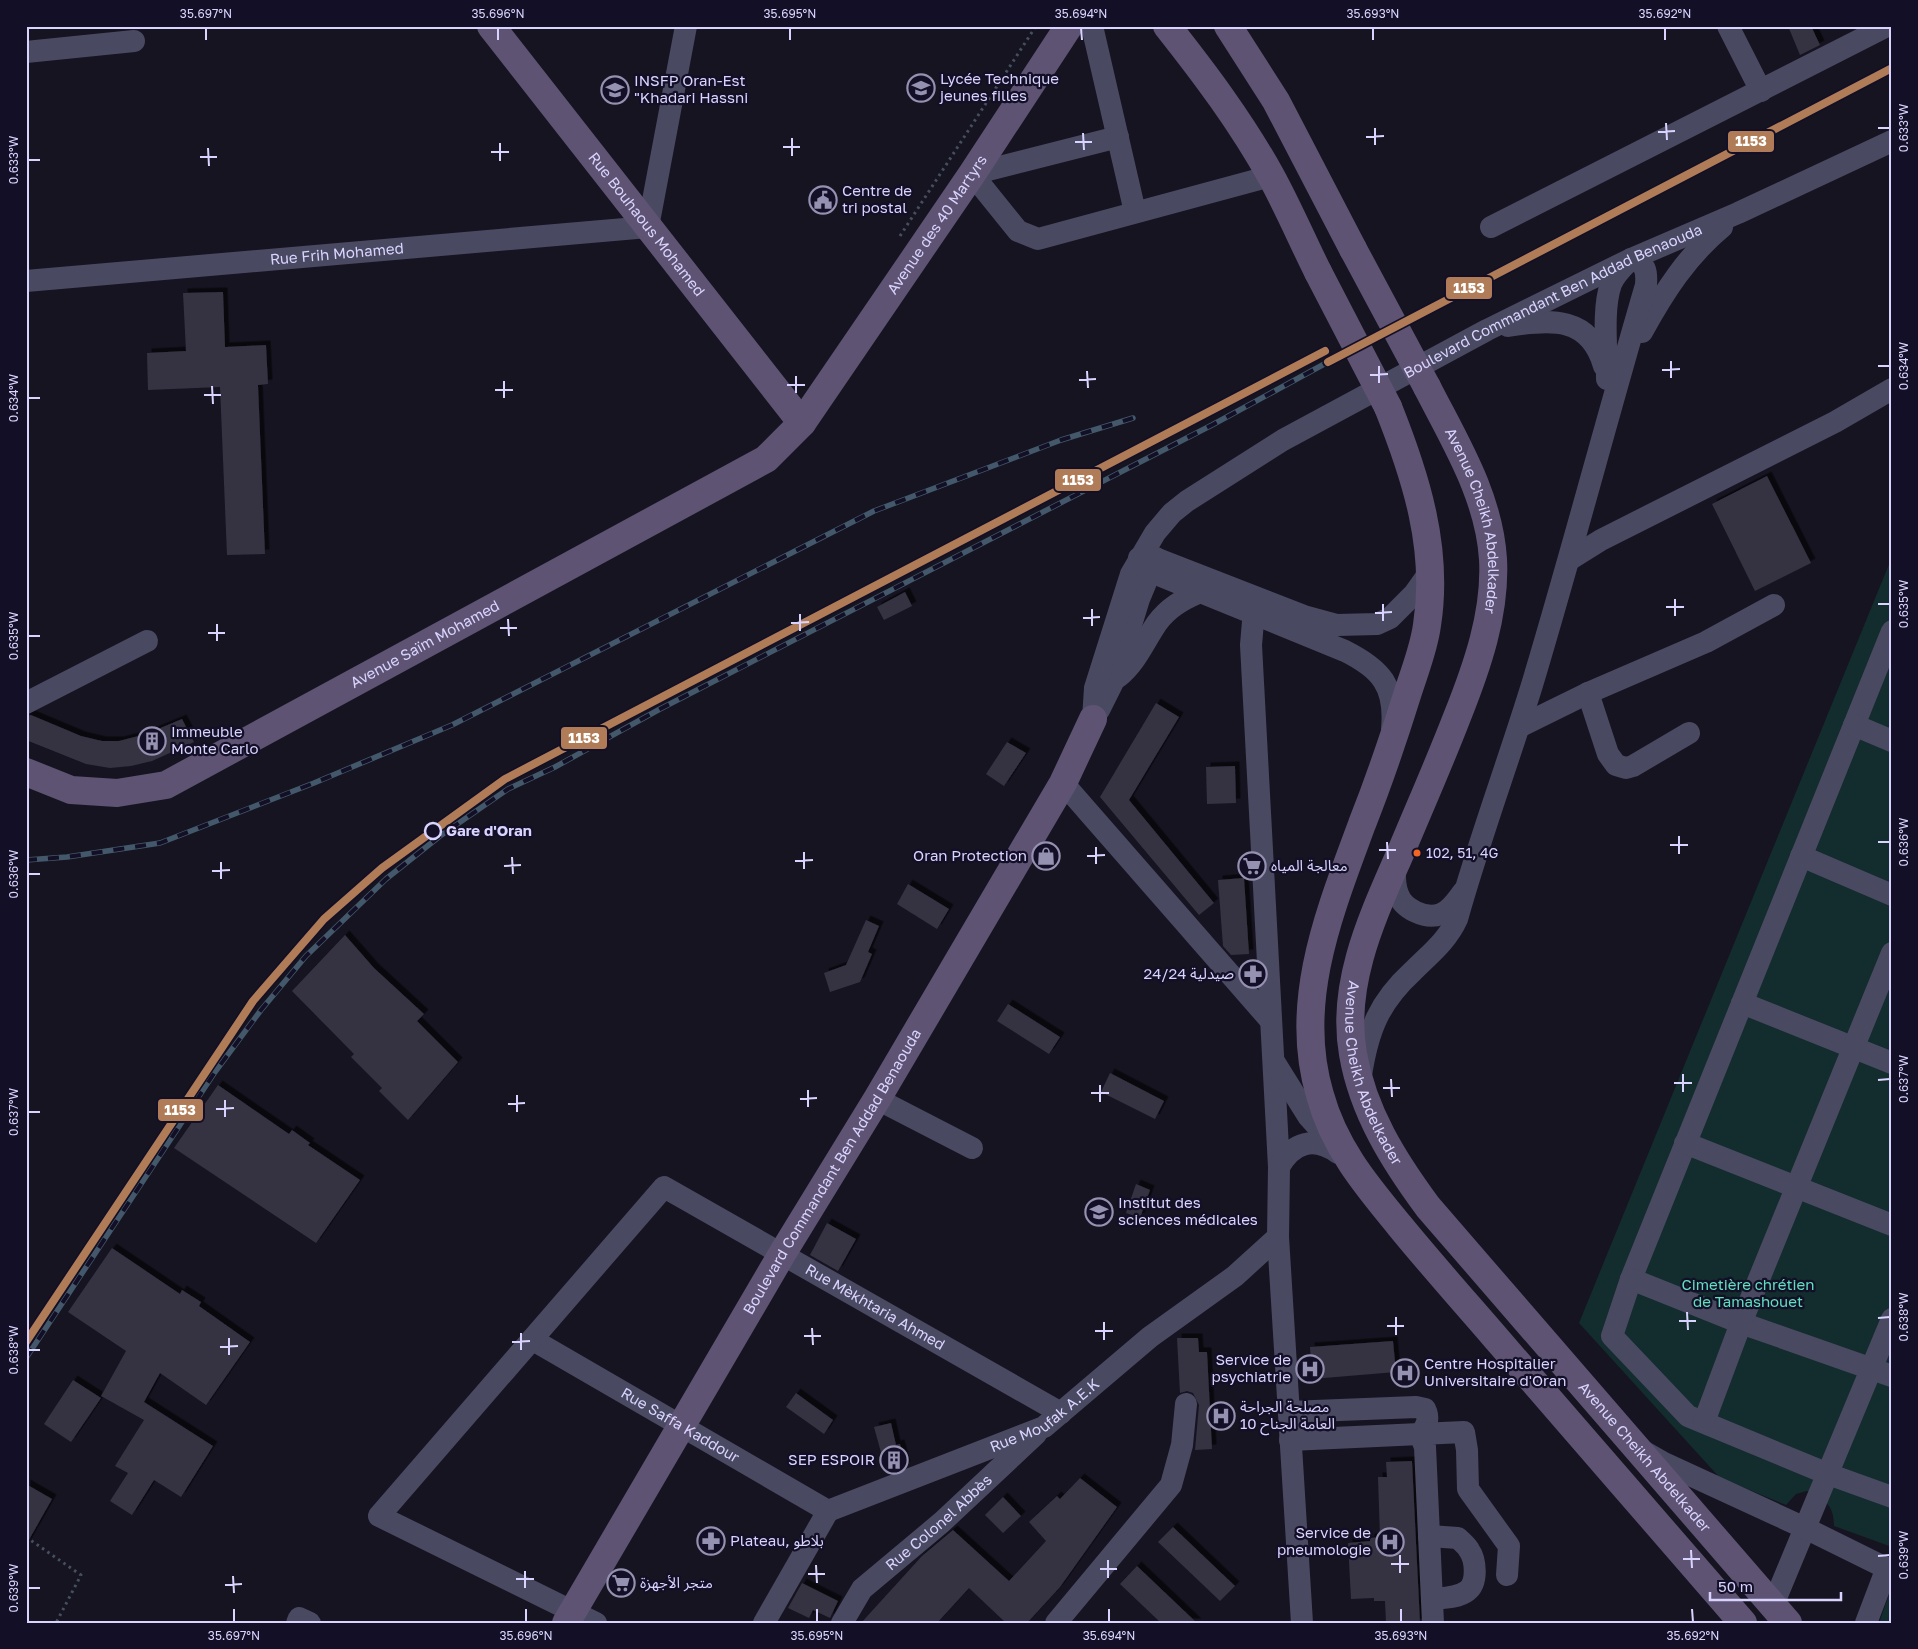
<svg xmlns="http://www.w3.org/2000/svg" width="1918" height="1649" viewBox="0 0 1918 1649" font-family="'Golos Text','Noto Sans Arabic',sans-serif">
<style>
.green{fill:#132c2d}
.building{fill:#343243;filter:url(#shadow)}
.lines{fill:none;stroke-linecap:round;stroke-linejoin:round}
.path{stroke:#44505f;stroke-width:3;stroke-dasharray:2.5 4;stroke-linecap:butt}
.minor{stroke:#4a4962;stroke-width:22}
.major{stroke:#5e5373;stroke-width:28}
.rail-casing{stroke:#43596b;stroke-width:5.5}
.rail{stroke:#130f26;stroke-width:4;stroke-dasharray:11;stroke-linecap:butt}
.major-bridge{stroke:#5e5373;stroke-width:28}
.rail-1-casing{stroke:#130f26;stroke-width:11}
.rail-1{stroke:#b07c57;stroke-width:8}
.ticks{fill:none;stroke:#d9d4ff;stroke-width:2}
.stop-dot{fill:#130f26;stroke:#d9d4ff;stroke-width:2.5}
.bus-dot{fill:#f26522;stroke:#130f26;stroke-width:2}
.labels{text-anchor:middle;stroke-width:4.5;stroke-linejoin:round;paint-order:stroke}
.bus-label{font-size:14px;fill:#d9d4ff;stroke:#130f26;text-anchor:start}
.poi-label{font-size:15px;fill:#d9d4ff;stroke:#130f26;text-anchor:start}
.street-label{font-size:15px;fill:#d9d4ff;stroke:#130f26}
.stop-label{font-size:15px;font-weight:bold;fill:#d9d4ff;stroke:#130f26;text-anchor:start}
.park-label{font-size:15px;fill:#5fe0c0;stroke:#130f26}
.line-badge{stroke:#130f26;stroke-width:2}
.badge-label{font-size:14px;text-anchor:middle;font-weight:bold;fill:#fff}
.neatline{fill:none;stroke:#d9d4ff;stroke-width:2}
.ticks-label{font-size:12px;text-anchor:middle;fill:#d9d4ff}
</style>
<defs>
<filter id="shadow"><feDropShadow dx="4.5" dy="-4.5" stdDeviation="0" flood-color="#0009"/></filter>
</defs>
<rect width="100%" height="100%" fill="#161421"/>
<g class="green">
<path d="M1892 557V1547L1834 1526C1834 1505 1825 1499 1807 1491L1796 1494 1786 1505 1720 1478 1579 1323Z"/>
<path d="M1892 1586V1623H1879Z"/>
</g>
<g class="building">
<path d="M1788 26H1811L1820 45 1800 55Z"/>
<path d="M223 292 225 347 266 345 268 384 258 385 265 554 227 555 220 387 148 390 147 353 186 351 183 293Z"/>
<path d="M1767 476 1811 563 1755 591 1712 504Z"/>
<path d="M905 592 912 606 884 620 877 607Z"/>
<path d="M1156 703 1179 717 1129 800 1214 903 1199 915 1100 797Z"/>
<path d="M31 715 81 736 102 741H119L146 734 182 719 194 742 152 761 131 766 110 768 86 764 26 740V716Z"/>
<path d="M1007 742 1026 753 1004 786 986 774Z"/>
<path d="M1235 766 1236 803 1207 804 1206 767Z"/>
<path d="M1244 878 1249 954 1231 955 1223 946 1218 880Z"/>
<path d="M908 884 949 909 937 929 897 904Z"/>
<path d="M866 920 879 926 868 952 872 954 860 982 830 992 824 973 846 965Z"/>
<path d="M345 935 374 968 424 1014 417 1021 458 1062 408 1120 379 1091 382 1088 351 1057 354 1054 292 991Z"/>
<path d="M1008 1004 1060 1037 1049 1054 997 1021Z"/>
<path d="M1110 1073 1164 1101 1155 1119 1101 1092Z"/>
<path d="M218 1085 289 1134 292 1130 310 1143 308 1145 360 1180 316 1243 174 1148Z"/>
<path d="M1136 1184 1150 1190 1140 1218 1126 1213Z"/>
<path d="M827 1223 856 1239 838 1271 810 1255Z"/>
<path d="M112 1248 180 1294 182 1290 201 1302 199 1306 250 1342 206 1405 160 1373 144 1402 213 1446 181 1497 154 1480 132 1515 110 1501 128 1473 115 1466 144 1420 101 1396 126 1351 68 1312Z"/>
<path d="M1177 1338H1198L1199 1352H1207L1212 1449 1195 1450 1199 1405 1193 1393 1187 1391 1180 1393Z"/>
<path d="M1393 1341 1396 1372 1312 1379 1310 1347Z"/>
<path d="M73 1380 101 1398 71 1442 44 1424Z"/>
<path d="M796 1393 833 1420 824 1434 786 1407Z"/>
<path d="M891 1423 896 1445 900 1444 906 1466 887 1474 874 1427Z"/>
<path d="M1412 1461 1420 1623H1386L1385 1601H1374V1598L1351 1599 1348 1543 1370 1541V1538L1380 1537 1378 1477H1387L1386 1462Z"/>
<path d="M1080 1478 1117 1507 1060 1587 1027 1623H1006L969 1588 937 1623H861L922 1556 953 1530 1009 1581 1046 1541 1029 1522 1057 1496 1060 1499Z"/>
<path d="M26 1484 52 1499 26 1545Z"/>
<path d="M1003 1497 1021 1516 1003 1533 985 1515Z"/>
<path d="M1173 1527 1235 1586 1220 1601 1158 1542Z"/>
<path d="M1137 1566 1197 1623H1161L1120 1584Z"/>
<path d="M802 1583 838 1601 830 1618 813 1610 809 1618 788 1608Z"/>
</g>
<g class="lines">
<g class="path">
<path d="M900 236 1036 26"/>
<path d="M26 1537 81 1575 56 1623"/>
</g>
<g class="minor">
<path d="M1092 26 1135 212"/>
<path d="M1728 26 1761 91"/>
<path d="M26 52 134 41"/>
<path d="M1118 137 972 174 1018 231 1038 239 1271 176"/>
<path d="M1491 227 1887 26"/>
<path id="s1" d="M26 281 648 227 686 26"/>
<path d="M1508 326C1551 319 1590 316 1604 366"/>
<path d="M1642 332C1664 292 1687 256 1722 227"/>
<path d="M1569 560 1601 540 1835 422 1892 389"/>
<path d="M1255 598 1251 645 1279 1167 1278 1237 1302 1623"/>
<path d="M1892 631 1631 1279 1612 1336 1688 1416 1828 1474 1892 1497"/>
<path d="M1118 677C1136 663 1144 642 1157 623 1168 608 1182 600 1198 593"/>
<path d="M1588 693 1608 754 1616 765 1626 768 1633 766 1689 733"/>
<path d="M26 703 147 641"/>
<path d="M1099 710 1114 680 1139 599 1156 558"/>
<path id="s2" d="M1093 719 1095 688 1131 574 1155 533 1172 513 1187 501 1283 440 1487 330 1631 259 1738 213 1892 141"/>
<path d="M1854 725 1892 741"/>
<path d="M1519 727 1588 693 1706 642 1774 605"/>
<path d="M1392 729C1396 686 1381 669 1345 651L1149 571 1139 558H1155L1304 616 1337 625 1377 624 1390 618 1414 594 1431 570"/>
<path d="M1063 783 1271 1021"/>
<path d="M1801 856 1892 895"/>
<path d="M1395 866C1395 875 1394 885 1398 894 1403 909 1426 920 1441 914 1451 910 1457 900 1463 892"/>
<path d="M1742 1003 1892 1063"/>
<path d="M1275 1063 1308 1116 1337 1148"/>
<path d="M1361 1075C1368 1030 1379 1002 1413 971 1430 954 1447 941 1457 919 1479 840 1508 763 1532 685 1572 552 1607 418 1646 285 1647 272 1646 262 1631 259 1623 267 1615 274 1611 284 1602 309 1607 351 1607 379"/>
<path d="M877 1099 972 1148"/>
<path d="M1685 1143 1892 1225"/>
<path d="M1279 1167C1293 1142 1314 1136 1338 1153"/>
<path d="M1631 1279 1741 1323 1892 1376"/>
<path id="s3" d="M533 1340 828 1511"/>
<path d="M1289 1412 1416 1407 1425 1409C1430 1419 1427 1426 1420 1434L1290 1440"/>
<path d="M1704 1422 1741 1323 1892 953"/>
<path d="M1643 1451 1664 1463 1805 1528 1773 1605"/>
<path id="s4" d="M828 1511 1044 1427 1150 1337 1235 1276 1278 1237"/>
<path d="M1429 1536 1458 1538C1462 1542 1467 1546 1469 1550 1476 1560 1478 1583 1467 1591 1458 1598 1443 1598 1432 1599"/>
<path d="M297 1623 299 1618 310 1623"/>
<path id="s5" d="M596 1623 379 1516 664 1187 1061 1413"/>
<path d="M764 1623 828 1511"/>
<path id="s6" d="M842 1623 862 1589 942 1522 1036 1434"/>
<path d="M1056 1623 1171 1485 1182 1445 1186 1404"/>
<path d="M1433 1623 1425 1447 1420 1434 1464 1432 1467 1450 1468 1489 1509 1546 1507 1575"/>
<path d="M1866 1623 1885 1573 1884 1567 1805 1528 1892 1319"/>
</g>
<g class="major">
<path id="s7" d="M491 26 802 423"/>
<path d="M1167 26C1205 74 1241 122 1271 176 1288 207 1302 240 1318 272"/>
<path d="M1228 26 1276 101 1353 249"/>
<path id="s8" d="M1427 387C1455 442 1489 496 1493 559 1496 613 1477 667 1457 717 1440 761 1421 804 1403 847 1375 912 1340 981 1353 1054 1363 1112 1394 1161 1428 1207L1788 1623"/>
<path d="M1388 407C1416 477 1439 549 1427 625 1424 648 1415 670 1408 692 1394 737 1379 781 1362 824 1330 911 1292 1002 1320 1095 1334 1147 1366 1185 1399 1225 1430 1263 1463 1300 1495 1337 1578 1432 1660 1528 1743 1623"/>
<path id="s9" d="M26 772 71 790 117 793 166 785 766 459 802 423 972 174 1069 26"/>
<path id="s10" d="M566 1623 782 1254 877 1099 1063 783 1093 719"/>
</g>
<g class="rail-casing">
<g id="rail">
<path d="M26 860 67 857 160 843 314 783 452 725 874 511 1061 440 1133 418"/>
<path d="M26 1358 215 1072 261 1010 306 956 386 879 440 836 508 789 555 767 660 709 1212 425 1328 362"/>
</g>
</g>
<use href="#rail" class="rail"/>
<g class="major-bridge">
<path d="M1353 249 1427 387"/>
<path d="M1318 272 1388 407"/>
</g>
<g class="rail-1-casing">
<g id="rail-1">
<path d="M1328 362 1892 68"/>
<path d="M26 1342 253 1001 324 919 382 868 505 779 1325 351"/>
</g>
</g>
<use href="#rail-1" class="rail-1"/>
</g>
<path class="ticks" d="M206 28V40M498 28V40M790 28V40M1081 28 1082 40M1373 28V40M1665 28V40M1666 123 1667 140M1375 128V145M1878 128H1890M1658 132 1675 131M1083 133 1084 150M1366 137 1384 136M792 138V156M1075 142H1092M500 143V161M783 147H800M208 148 209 166M491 152H509M200 157H217M28 160H40M1671 361V378M1379 366V383M1878 366H1890M1662 370 1680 369M1087 371 1088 388M1370 375 1388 374M796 376V393M1079 380 1096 379M504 381V398M787 385H805M212 386 213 404M495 390H513M204 395H221M28 398H40M1675 599V616M1383 604V621M1878 604H1890M1666 607H1684M1092 609V626M1375 613 1392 612M800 614V631M1083 618 1100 617M508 619 509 636M791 623 809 622M217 624V641M500 628H517M208 633H225M28 636H40M1679 836V854M1387 842 1388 859M1878 842H1890M1670 845H1688M1096 847V864M1379 850H1396M804 852V869M1087 856 1105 855M512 857 513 874M795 861 813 860M221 862V879M504 866 521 865M212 871 230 870M28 874H40M1683 1074V1092M1391 1079 1392 1097M1878 1080 1890 1079M1674 1083H1692M1100 1085V1102M1383 1088H1400M808 1090V1107M1091 1093H1109M517 1095V1112M800 1099 817 1098M225 1100V1117M508 1104 525 1103M216 1109 234 1108M28 1112H40M1687 1312 1688 1330M1396 1317V1335M1878 1318 1890 1317M1679 1321H1696M1104 1322V1340M1387 1326H1404M812 1328 813 1345M1095 1331H1113M521 1333V1350M804 1336H821M229 1338V1355M512 1342 530 1341M220 1347 238 1346M28 1350H40M1691 1550 1692 1568M1400 1555V1573M1878 1556 1890 1555M1683 1559H1700M1108 1560V1578M1391 1564H1409M816 1565 817 1583M1100 1569H1117M525 1571V1588M808 1574H825M233 1576 234 1593M516 1579H534M225 1585 242 1584M28 1588H40M234 1609V1622M526 1609V1622M817 1609V1622M1109 1609V1622M1401 1609V1622M1692 1609 1693 1622"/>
<defs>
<g id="school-ring" transform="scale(1.4375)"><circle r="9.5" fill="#130f26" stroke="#9591b1" stroke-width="1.5"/><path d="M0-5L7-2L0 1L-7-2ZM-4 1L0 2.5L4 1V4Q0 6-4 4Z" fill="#9591b1"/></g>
<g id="university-ring" transform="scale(1.4375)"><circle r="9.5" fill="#130f26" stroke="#9591b1" stroke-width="1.5"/><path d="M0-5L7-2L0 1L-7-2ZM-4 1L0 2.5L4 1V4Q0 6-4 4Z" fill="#9591b1"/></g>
<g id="civic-ring" transform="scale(1.4375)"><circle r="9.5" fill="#130f26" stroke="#9591b1" stroke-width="1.5"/><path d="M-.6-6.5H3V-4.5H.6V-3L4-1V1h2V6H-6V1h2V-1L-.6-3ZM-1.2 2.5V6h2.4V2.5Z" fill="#9591b1"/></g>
<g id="building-ring" transform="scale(1.4375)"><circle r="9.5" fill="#130f26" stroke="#9591b1" stroke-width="1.5"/><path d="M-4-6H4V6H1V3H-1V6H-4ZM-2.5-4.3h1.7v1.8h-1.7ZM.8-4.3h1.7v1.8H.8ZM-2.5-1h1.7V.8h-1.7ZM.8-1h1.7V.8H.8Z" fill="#9591b1"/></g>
<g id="shop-ring" transform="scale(1.4375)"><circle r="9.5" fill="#130f26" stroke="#9591b1" stroke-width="1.5"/><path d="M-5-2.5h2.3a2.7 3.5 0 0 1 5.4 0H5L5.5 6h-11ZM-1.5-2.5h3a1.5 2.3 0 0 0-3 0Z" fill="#9591b1"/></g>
<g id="supermarket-ring" transform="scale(1.4375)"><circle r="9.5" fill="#130f26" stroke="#9591b1" stroke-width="1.5"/><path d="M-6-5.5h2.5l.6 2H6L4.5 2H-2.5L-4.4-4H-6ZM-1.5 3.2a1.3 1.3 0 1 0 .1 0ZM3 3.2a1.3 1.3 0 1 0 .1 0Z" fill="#9591b1"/></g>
<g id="pharmacy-ring" transform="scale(1.4375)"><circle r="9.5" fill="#130f26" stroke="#9591b1" stroke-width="1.5"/><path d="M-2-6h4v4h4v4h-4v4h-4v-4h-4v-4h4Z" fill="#9591b1"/></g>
<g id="hospital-ring" transform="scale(1.4375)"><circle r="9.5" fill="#130f26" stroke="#9591b1" stroke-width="1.5"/><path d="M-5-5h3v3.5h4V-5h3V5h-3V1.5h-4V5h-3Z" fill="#9591b1"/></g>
</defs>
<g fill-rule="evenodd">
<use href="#school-ring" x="921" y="88"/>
<use href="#university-ring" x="615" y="90"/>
<use href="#civic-ring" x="823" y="200"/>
<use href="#building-ring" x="152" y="741"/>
<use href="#shop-ring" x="1046" y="856"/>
<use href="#supermarket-ring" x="1252" y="866"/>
<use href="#pharmacy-ring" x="1253" y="974"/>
<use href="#university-ring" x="1099" y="1212"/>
<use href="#hospital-ring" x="1310" y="1369"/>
<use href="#hospital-ring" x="1405" y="1373"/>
<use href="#hospital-ring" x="1221" y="1416"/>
<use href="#building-ring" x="894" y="1460"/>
<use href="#pharmacy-ring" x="711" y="1541"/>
<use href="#hospital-ring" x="1390" y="1542"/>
<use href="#supermarket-ring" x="621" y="1583"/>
</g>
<circle class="stop-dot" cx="433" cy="831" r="8"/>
<circle class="bus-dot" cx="1417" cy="853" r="4.5"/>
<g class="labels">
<g class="bus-label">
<text x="1426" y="858">102, 51, 4G</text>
</g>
<g class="poi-label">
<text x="940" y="84">Lycée Technique<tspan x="940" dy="17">jeunes filles</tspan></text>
<text x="634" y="86">INSFP Oran-Est<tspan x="634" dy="17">"Khadari Hassni</tspan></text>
<text x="842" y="196">Centre de<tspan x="842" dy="17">tri postal</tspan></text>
<text x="171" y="737">Immeuble<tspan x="171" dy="17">Monte Carlo</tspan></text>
<text x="1027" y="861" text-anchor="end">Oran Protection</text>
<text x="1271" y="871">معالجة المياه</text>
<text x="1234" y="979" text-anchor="end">صيدلية 24/24</text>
<text x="1118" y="1208">Institut des<tspan x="1118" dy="17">sciences médicales</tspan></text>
<text x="1291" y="1365" text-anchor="end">Service de<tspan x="1291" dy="17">psychiatrie</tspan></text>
<text x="1424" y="1369">Centre Hospitalier<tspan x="1424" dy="17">Universitaire d'Oran</tspan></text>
<text x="1240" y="1412">مصلحة الجراحة<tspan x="1240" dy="17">العامة الجناح 10</tspan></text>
<text x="875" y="1465" text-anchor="end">SEP ESPOIR</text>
<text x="1371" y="1538" text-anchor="end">Service de<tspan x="1371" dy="17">pneumologie</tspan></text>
<text x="730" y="1546">Plateau, بلاطو</text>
<text x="640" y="1588">متجر الأجهزة</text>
</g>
<g class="street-label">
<text dy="5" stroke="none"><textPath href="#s7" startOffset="252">Rue Bouhaous Mohamed</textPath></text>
<text dy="5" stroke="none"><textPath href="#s9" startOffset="1118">Avenue des 40 Martyrs</textPath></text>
<text dy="5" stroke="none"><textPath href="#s1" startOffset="312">Rue Frih Mohamed</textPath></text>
<text dy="5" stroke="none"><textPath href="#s2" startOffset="661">Boulevard Commandant Ben Addad Benaouda</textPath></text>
<text dy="5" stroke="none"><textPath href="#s8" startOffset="144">Avenue Cheikh Abdelkader</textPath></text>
<text dy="5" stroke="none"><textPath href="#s9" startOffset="439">Avenue Saïm Mohamed</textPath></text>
<text dy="5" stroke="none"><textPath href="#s8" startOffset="729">Avenue Cheikh Abdelkader</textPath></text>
<text dy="5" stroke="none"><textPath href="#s10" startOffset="524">Boulevard Commandant Ben Addad Benaouda</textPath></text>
<text dy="5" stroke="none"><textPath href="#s5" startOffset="920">Rue Mèkhtaria Ahmed</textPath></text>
<text dy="5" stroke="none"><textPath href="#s4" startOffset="238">Rue Moufak A.E.K</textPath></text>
<text dy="5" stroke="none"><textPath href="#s3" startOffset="170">Rue Saffa Kaddour</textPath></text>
<text dy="5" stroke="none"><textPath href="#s8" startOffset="1209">Avenue Cheikh Abdelkader</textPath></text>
<text dy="5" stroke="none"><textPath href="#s6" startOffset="141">Rue Colonel Abbès</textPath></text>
</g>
<g class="stop-label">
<text x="446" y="836">Gare d'Oran</text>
</g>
<g class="park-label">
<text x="1748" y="1290">Cimetière chrétien<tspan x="1748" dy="17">de Tamashouet</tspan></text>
</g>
</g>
<g class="line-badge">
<rect x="1727" y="130" width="48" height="23" rx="5" fill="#b07c57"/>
<rect x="1445" y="276" width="48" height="24" rx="5" fill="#b07c57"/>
<rect x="1054" y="468" width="48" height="24" rx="5" fill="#b07c57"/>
<rect x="560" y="726" width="48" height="24" rx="5" fill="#b07c57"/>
<rect x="157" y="1098" width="47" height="24" rx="5" fill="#b07c57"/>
</g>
<g class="badge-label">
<text x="1751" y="146">1153</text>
<text x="1469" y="293">1153</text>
<text x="1078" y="485">1153</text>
<text x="584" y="743">1153</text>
<text x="180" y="1115">1153</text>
</g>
<rect width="1918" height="1649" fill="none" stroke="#130f26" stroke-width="55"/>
<path d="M1710 1592v8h131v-8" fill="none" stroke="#d9d4ff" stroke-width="2.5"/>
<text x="1718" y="1592" font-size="15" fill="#d9d4ff" stroke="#130f26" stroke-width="4" paint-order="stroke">50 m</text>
<rect x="28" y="28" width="1862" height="1594" class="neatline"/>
<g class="ticks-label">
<text x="206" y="18">35.697°N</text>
<text x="498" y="18">35.696°N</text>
<text x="790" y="18">35.695°N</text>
<text x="1081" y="18">35.694°N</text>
<text x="1373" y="18">35.693°N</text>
<text x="1665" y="18">35.692°N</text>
<text transform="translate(1904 128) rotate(-90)" y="4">0.633°W</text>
<text transform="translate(14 160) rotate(-90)" y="4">0.633°W</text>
<text transform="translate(1904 366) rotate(-90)" y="4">0.634°W</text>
<text transform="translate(14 398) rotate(-90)" y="4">0.634°W</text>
<text transform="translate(1904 604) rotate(-90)" y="4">0.635°W</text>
<text transform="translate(14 636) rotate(-90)" y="4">0.635°W</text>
<text transform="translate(1904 842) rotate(-90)" y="4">0.636°W</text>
<text transform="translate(14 874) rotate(-90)" y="4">0.636°W</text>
<text transform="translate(1904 1079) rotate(-90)" y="4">0.637°W</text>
<text transform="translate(14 1112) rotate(-90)" y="4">0.637°W</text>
<text transform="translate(1904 1317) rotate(-90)" y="4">0.638°W</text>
<text transform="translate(14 1350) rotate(-90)" y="4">0.638°W</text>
<text transform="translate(1904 1555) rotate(-90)" y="4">0.639°W</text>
<text transform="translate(14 1588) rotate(-90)" y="4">0.639°W</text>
<text x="234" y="1640">35.697°N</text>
<text x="526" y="1640">35.696°N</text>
<text x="817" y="1640">35.695°N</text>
<text x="1109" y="1640">35.694°N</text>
<text x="1401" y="1640">35.693°N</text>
<text x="1693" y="1640">35.692°N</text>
</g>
</svg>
